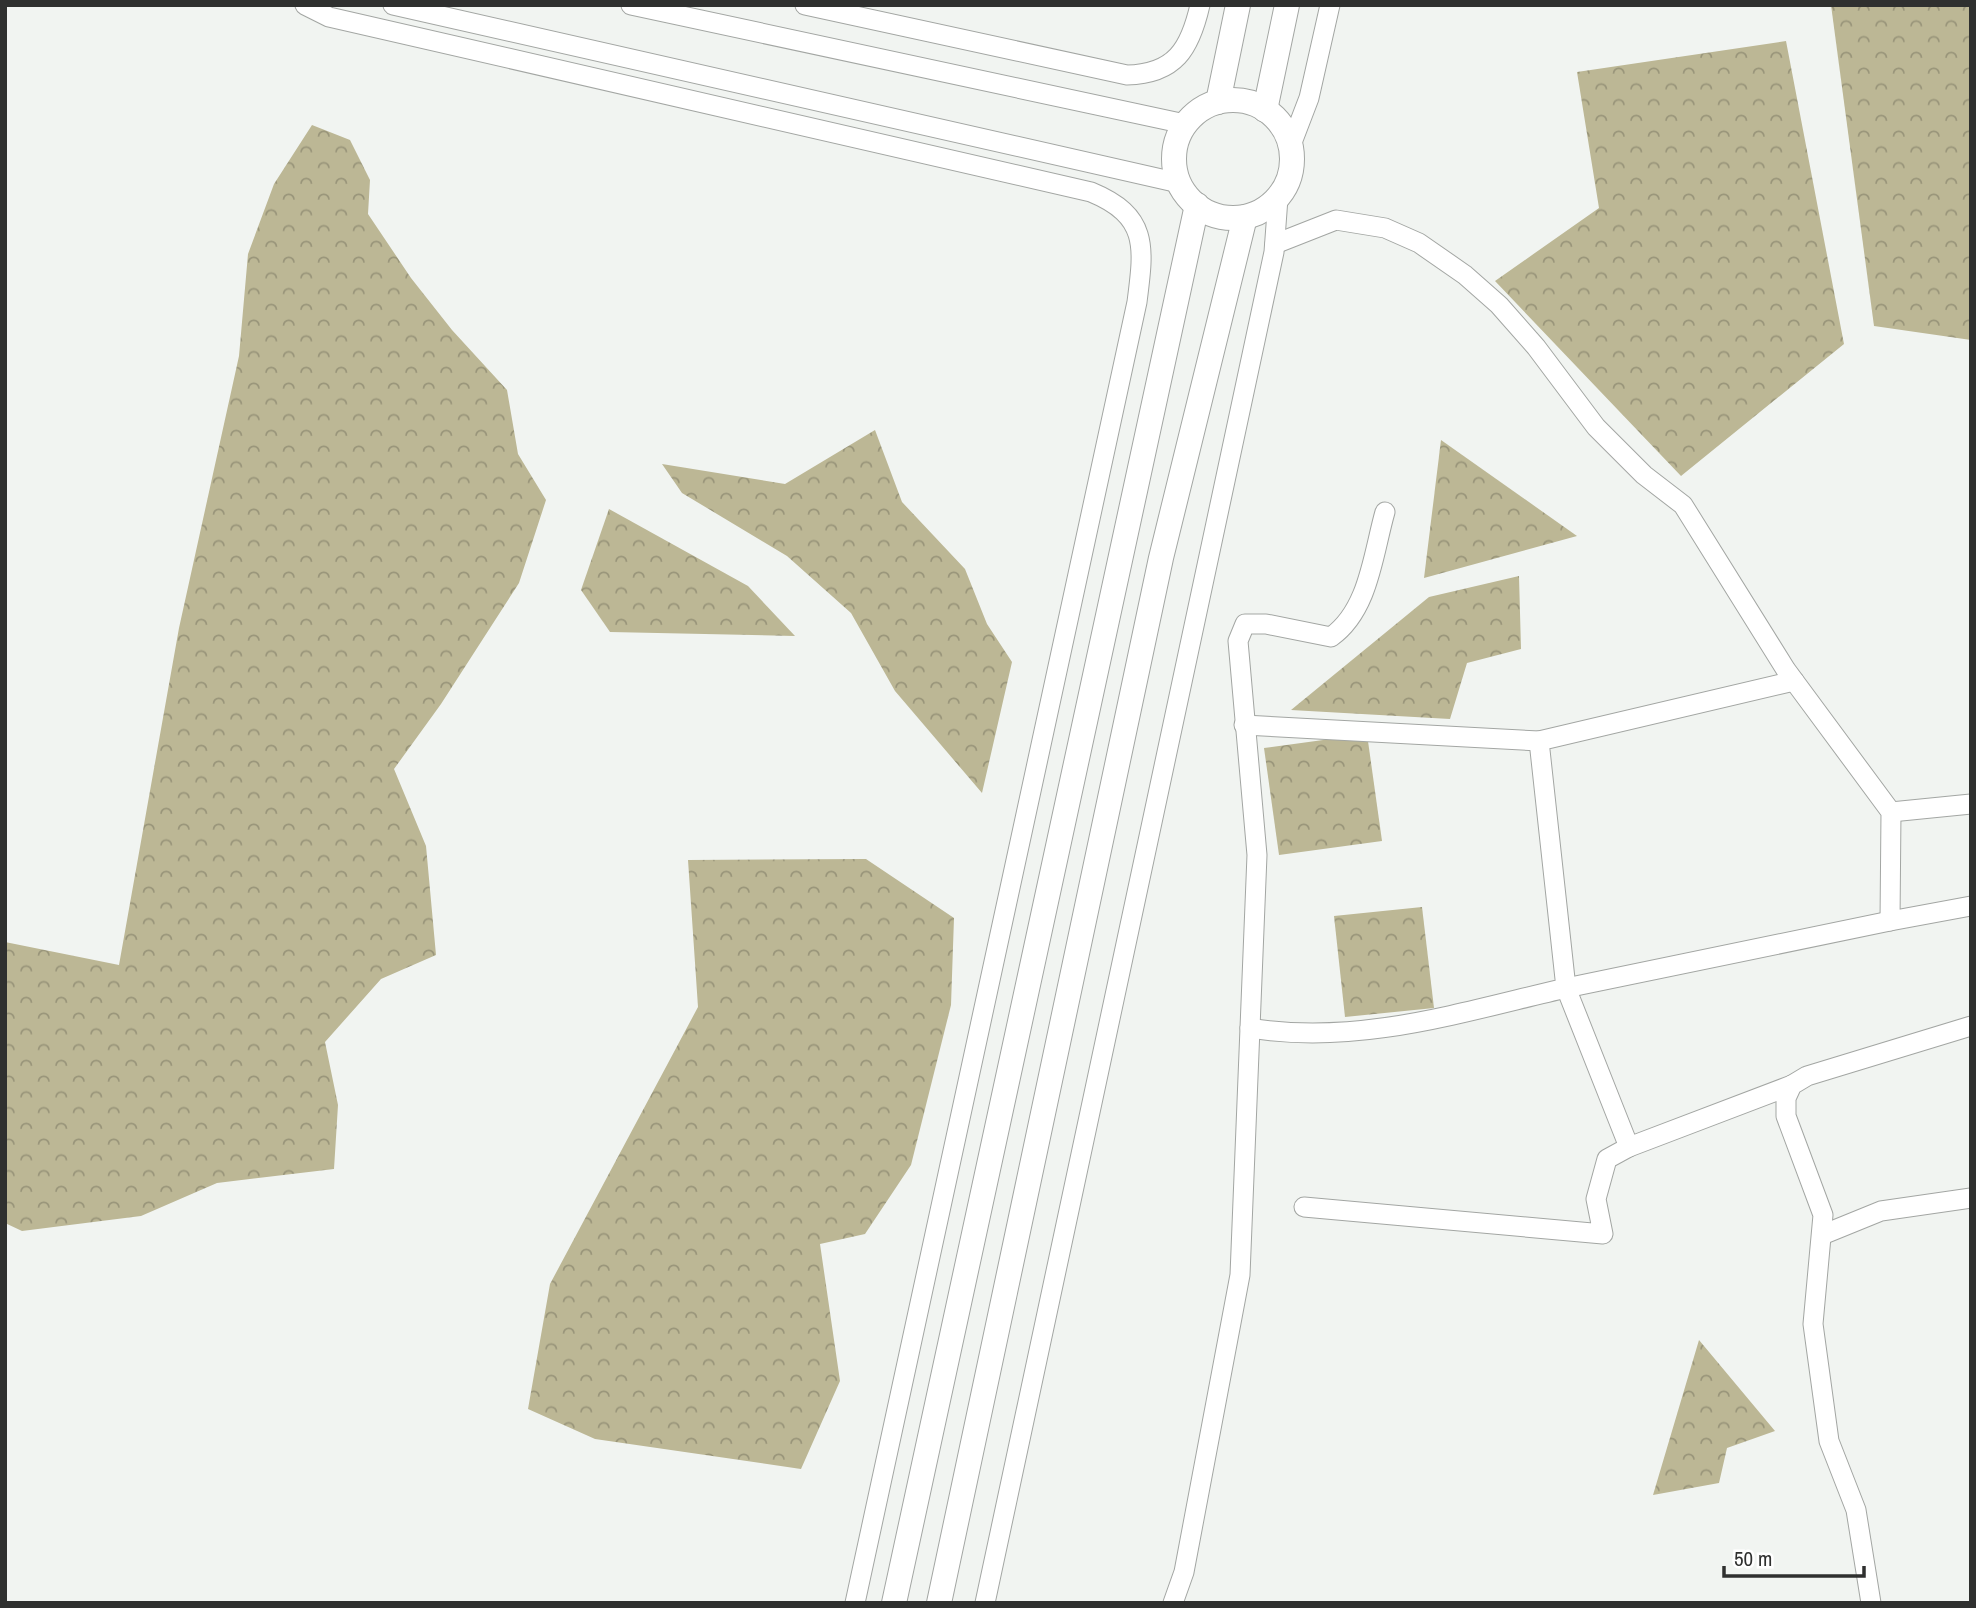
<svg xmlns="http://www.w3.org/2000/svg" width="1976" height="1608" viewBox="0 0 1976 1608" font-family="'Archivo Narrow',sans-serif">
<style>
.forest{fill:url(#forest-crowns)}
.lines{fill:none;stroke-linecap:round;stroke-linejoin:round}
.minor-casing{stroke:#a3a6a3;stroke-width:21}
.tertiary-casing{stroke:#a3a6a3;stroke-width:26}
.minor{stroke:#fff;stroke-width:19}
.tertiary{stroke:#fff;stroke-width:24}
</style>
<defs>
<pattern id="forest-crowns" width="20" height="18" patternUnits="userSpaceOnUse" patternTransform="scale(1.75)"><rect width="20" height="18" fill="#bcb795"/><path d="M2 6a3 3 0 1 1 6 0M12 15a3 3 0 1 1 6 0" fill="none" stroke="#99957a"/></pattern>
</defs>
<rect width="100%" height="100%" fill="#f1f4f1"/>
<g class="forest">
<path d="M1831 5H1971V340L1874 326Z"/>
<path d="M1786 41 1844 344 1681 476 1495 281 1599 208 1577 72Z"/>
<path d="M312 125 350 140 370 180 368 214 411 278 452 330 507 390 518 454 546 500 519 583 441 704 394 769 426 846 436 955 381 979 325 1042 338 1105 334 1169 217 1183 141 1216 22 1231 5 1223V942L119 965 179 628 239 356 248 254 274 184Z"/>
<path d="M875 430 902 502 965 569 987 624 1012 662 982 793 895 691 851 613 787 556 682 493 662 464 785 484Z"/>
<path d="M1441 440 1577 536 1424 578Z"/>
<path d="M609 509 748 586 795 636 610 632 581 590Z"/>
<path d="M1519 576 1521 649 1467 663 1450 719 1291 710 1429 597Z"/>
<path d="M1367 734 1382 841 1279 855 1264 748Z"/>
<path d="M866 859 954 918 951 1005 911 1165 865 1234 820 1244 840 1381 801 1469 595 1439 528 1409 550 1284 698 1007 688 860Z"/>
<path d="M1422 907 1434 1008 1345 1017 1334 916Z"/>
<path d="M1699 1340 1775 1431 1727 1448 1719 1483 1653 1495Z"/>
</g>
<g class="lines">
<g class="minor-casing">
<g id="minor">
<path d="M305 5 329 17 1091 192C1149 216 1144 247 1137 302L855 1603"/>
<path d="M393 5 1179 183"/>
<path d="M631 5 1185 124"/>
<path d="M805 5 1127 75C1175 74 1190 49 1200 5"/>
<path d="M1291 145 1309 98 1330 5"/>
<path d="M1275 244 1336 220 1385 228 1419 243 1465 275 1499 305 1536 347 1596 427 1644 475 1683 505 1786 670 1891 812 1890 921 1971 906"/>
<path d="M1244 725 1539 741"/>
<path d="M1891 812 1971 804"/>
<path d="M1250 1028C1357 1046 1462 1012 1566 988L1539 741 1794 681"/>
<path d="M1792 1085 1629 1147 1566 988 1890 921"/>
<path d="M1304 1207 1603 1234 1596 1199 1607 1159 1629 1147"/>
<path d="M1822 1235 1881 1211 1971 1198"/>
<path d="M985 1603 1274 252 1278 198"/>
<path d="M1173 1603 1184 1572 1240 1275 1257 855 1238 641 1245 624H1266L1331 637C1369 610 1373 554 1385 512"/>
<path d="M1871 1603 1856 1510 1829 1441 1813 1324 1823 1215 1786 1116V1098L1792 1085 1807 1076 1971 1026"/>
</g>
</g>
<g class="tertiary-casing">
<g id="tertiary">
<circle cx="1233" cy="159" r="59"/>
<path d="M1218 102 1238 5"/>
<path d="M1265 110 1287 5"/>
<path d="M894 1603 1197 205"/>
<path d="M939 1603 1161 558 1245 217"/>
</g>
</g>
<use href="#minor" class="minor"/>
<use href="#tertiary" class="tertiary"/>
</g>
<rect width="1976" height="1608" fill="none" stroke="#2f302f" stroke-width="14"/>
<path d="M1724 1566v10h140v-10" fill="none" stroke="#2f302f" stroke-width="3.5"/>
<text x="1734" y="1566" font-size="21" fill="#2f302f" stroke="#ffffff" stroke-width="5" paint-order="stroke">50 m</text>
</svg>
